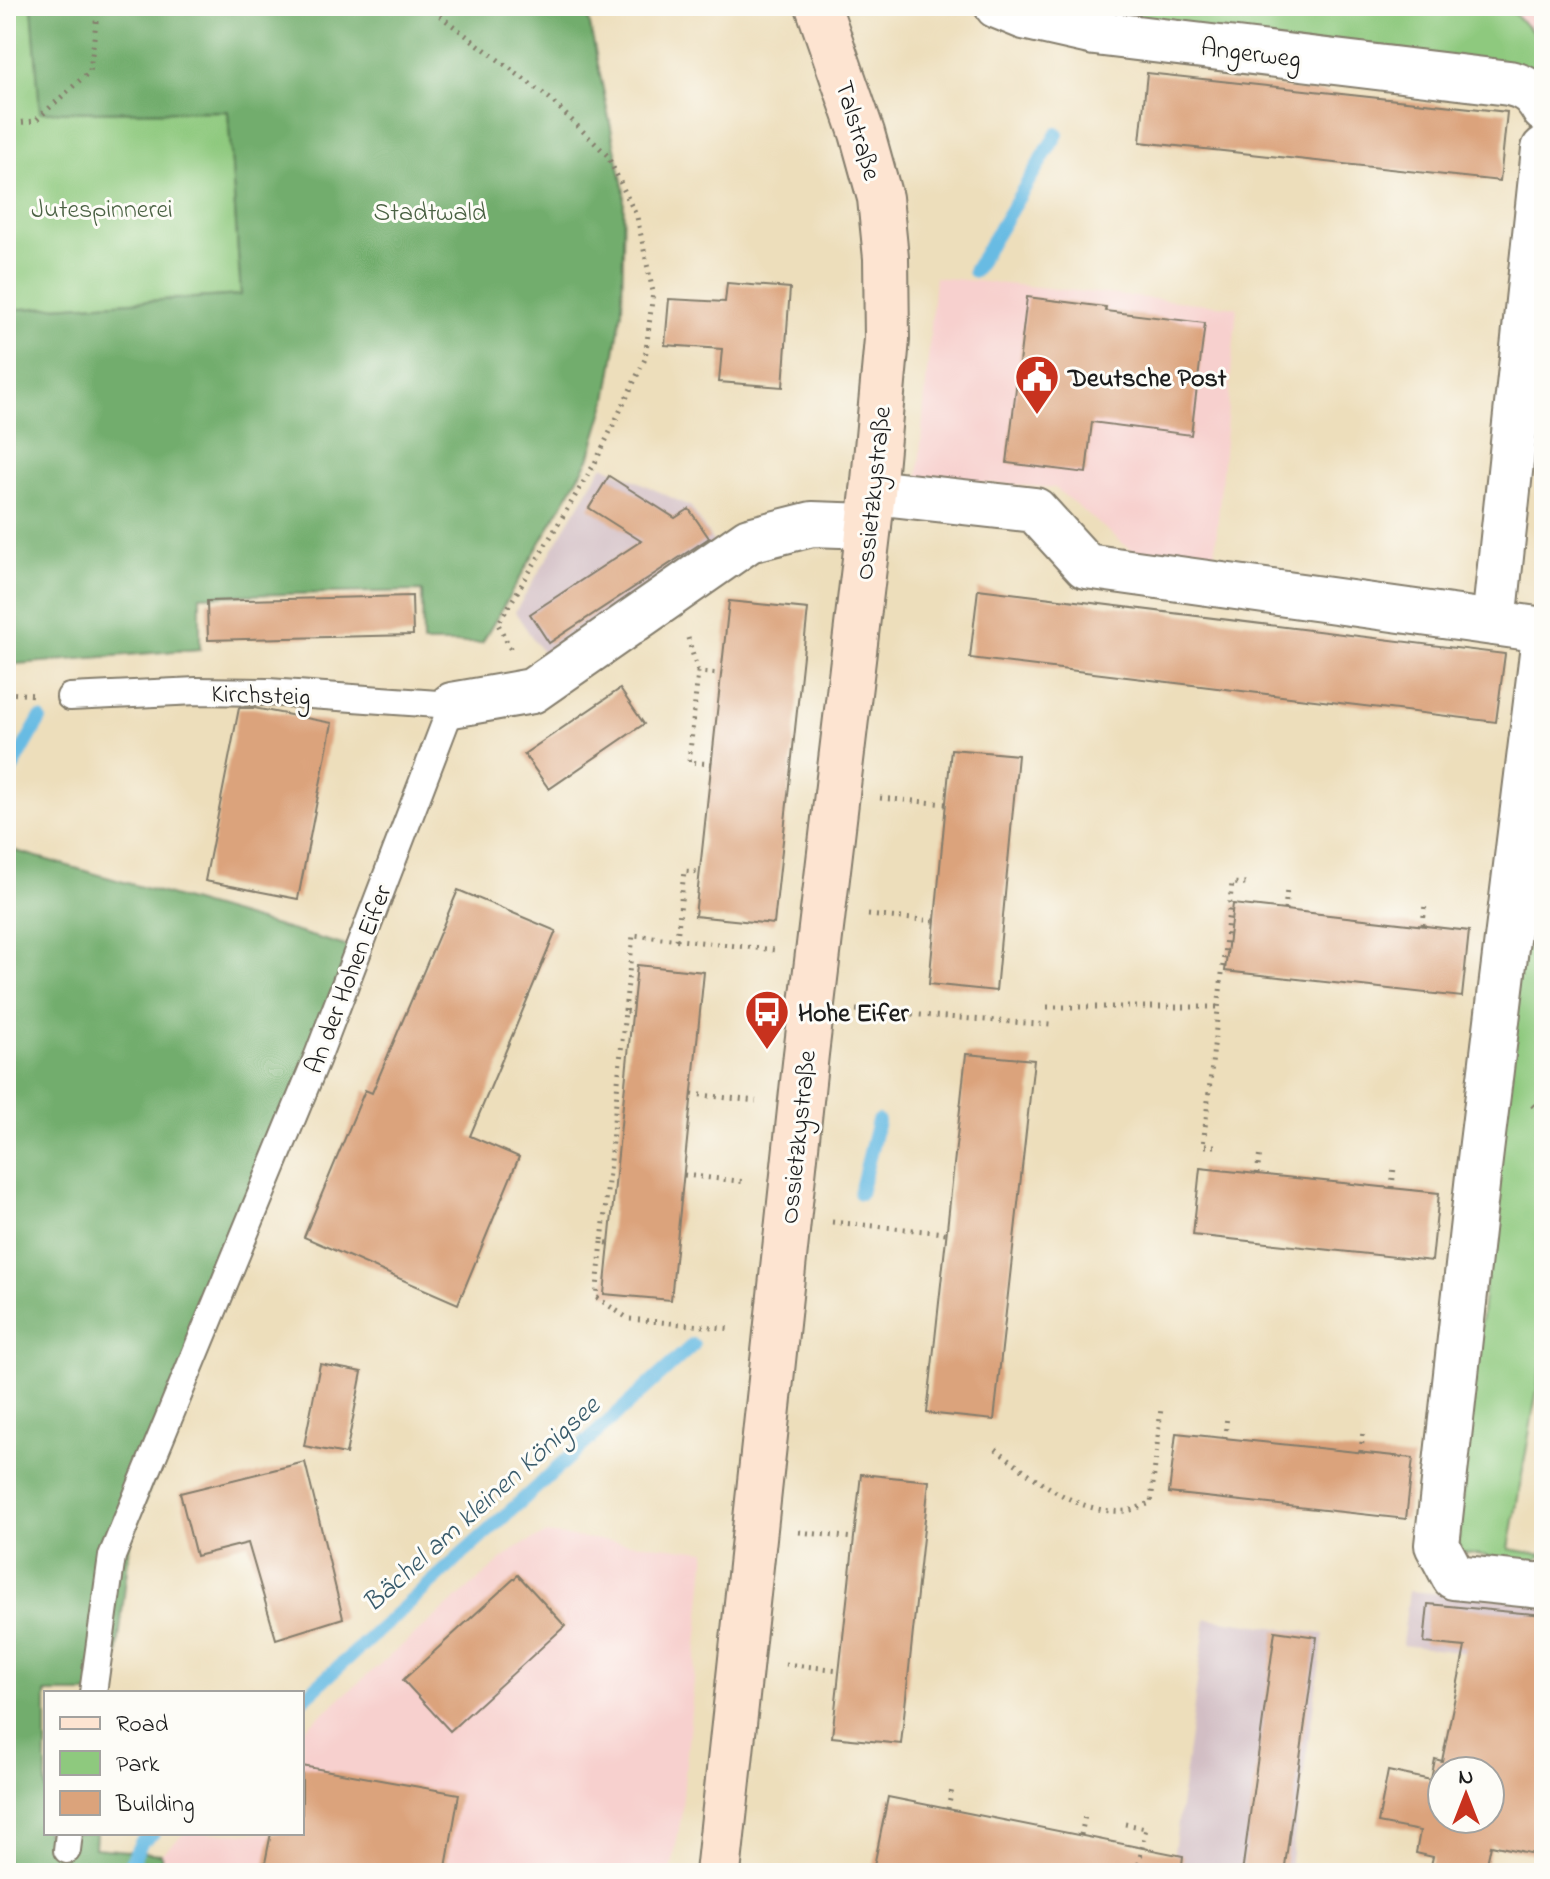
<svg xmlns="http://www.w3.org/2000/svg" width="1550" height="1879" viewBox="0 0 1550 1879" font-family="'Indie Flower',sans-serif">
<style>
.built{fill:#f7d0ce}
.industrial{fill:#d2bec4}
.green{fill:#8ec97e;stroke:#55724d;stroke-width:2}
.forest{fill:#72ad6d;stroke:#476444;stroke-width:2}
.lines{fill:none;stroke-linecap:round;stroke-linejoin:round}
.stream{stroke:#67bbe3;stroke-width:14}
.building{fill:#dba37b;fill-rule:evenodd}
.lane-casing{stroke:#847d6c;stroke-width:30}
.street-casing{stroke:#847d6c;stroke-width:48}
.secondary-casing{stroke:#847d6c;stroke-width:48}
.path{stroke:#847d6c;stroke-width:5;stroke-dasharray:2 6;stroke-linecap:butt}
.lane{stroke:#fff;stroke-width:26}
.street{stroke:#fff;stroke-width:44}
.secondary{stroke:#fde4d1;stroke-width:44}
.labels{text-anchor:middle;stroke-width:6;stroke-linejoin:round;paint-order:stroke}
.street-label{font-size:26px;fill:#1c1c1c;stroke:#fdfcf7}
.park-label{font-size:26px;fill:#4a6143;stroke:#fdfcf7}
.poi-label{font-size:26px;font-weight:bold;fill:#1c1c1c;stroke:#fdfcf7;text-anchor:start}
.water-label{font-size:28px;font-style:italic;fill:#3a5c6c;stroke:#fdfcf7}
</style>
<rect width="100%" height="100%" fill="#fdfcf7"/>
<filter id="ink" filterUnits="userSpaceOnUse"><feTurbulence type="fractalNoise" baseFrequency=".0125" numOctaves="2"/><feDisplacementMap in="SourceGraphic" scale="16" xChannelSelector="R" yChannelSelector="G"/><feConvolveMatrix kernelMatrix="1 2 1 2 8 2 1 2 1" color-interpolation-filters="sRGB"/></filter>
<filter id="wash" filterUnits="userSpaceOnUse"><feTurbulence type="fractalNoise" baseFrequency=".006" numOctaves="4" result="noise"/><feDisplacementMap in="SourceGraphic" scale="32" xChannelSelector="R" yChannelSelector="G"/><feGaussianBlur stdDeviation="1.8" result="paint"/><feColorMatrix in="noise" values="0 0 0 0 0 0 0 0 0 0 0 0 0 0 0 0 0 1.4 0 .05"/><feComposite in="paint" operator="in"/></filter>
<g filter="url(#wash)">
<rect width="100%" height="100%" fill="#eddebb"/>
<g class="built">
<path d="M1506 6H1544V43Z"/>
<path d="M935 277 1237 307 1214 563 1136 554 1055 488 918 478Z"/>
<path d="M546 1534 706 1551 681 1818 671 1873H162L161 1854 185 1833H302V1731L517 1547Z"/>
</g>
<g class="industrial">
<path d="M603 465 691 507 714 543 544 655 515 612Z"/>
<path d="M1409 1591 1544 1603V1662L1402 1645Z"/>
<path d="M1206 1618 1324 1634 1289 1873H1171Z"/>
</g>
<g class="green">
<path d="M6 6H32L41 112 228 111 241 295 6 310Z"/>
<path d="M1103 6H1506L1544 43V76L1094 23Z"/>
<path d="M1544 724V1350L1509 1549 1544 1555 1530 1563 1457 1551Z"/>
</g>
<g class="forest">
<path d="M32 6H586L624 191 622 311 607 400 589 459 482 643H423L422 591 200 596V649L6 665V310L241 295 228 111 40 112Z"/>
<path d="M6 848 349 947 130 1542 113 1693H46V1833H96L95 1848 161 1854 162 1873H6Z"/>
</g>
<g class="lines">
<g class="stream">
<path d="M974 271 1057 134"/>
<path d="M6 779 40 719"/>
<path d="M860 1193 878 1121"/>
<path d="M302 1700 693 1345"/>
<path d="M126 1873 142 1841 153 1833"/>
</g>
</g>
<g id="blocks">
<g class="building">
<path d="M1147 73 1507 112 1500 181 1140 142Z"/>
<path d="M727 283 790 288 783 387 719 382 722 349 665 345 669 299 725 302Z"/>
<path d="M1027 297 1106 307 1105 311 1205 323 1191 435 1092 422 1086 473 1007 463Z"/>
<path d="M609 476 675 518 689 509 709 538 549 643 530 614 641 541 589 508Z"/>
<path d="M978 589 1505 654 1496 722 970 658Z"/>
<path d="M412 596 413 635 208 640 207 601Z"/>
<path d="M729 601 808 609 774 924 695 916Z"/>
<path d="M620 689 644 724 549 789 524 754Z"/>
<path d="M239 708H254L332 723 298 899 205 881Z"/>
<path d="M951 749 1018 755 996 991 929 984Z"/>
<path d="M458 890 556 931 470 1136 519 1157 458 1304 304 1237 365 1090 372 1093Z"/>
<path d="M1233 904 1469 931 1462 997 1225 971Z"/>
<path d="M637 965 704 972 671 1300 604 1294Z"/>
<path d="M966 1054 1034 1060 994 1420 927 1413Z"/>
<path d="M1200 1168 1439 1193 1432 1261 1193 1235Z"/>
<path d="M320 1364 362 1372 346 1454 304 1446Z"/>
<path d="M1176 1433 1413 1458 1406 1519 1169 1493Z"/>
<path d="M305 1462 343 1618 276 1639 248 1543 196 1556 180 1493Z"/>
<path d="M861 1474 929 1481 901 1744 832 1737Z"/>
<path d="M518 1575 565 1626 450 1731 403 1680Z"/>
<path d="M1428 1604 1544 1615V1856L1491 1845 1485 1873H1429L1433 1857 1416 1853 1420 1831 1378 1823 1388 1771 1431 1780 1435 1759 1442 1761 1465 1647 1424 1643ZM1442 1771H1490V1819H1442Z"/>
<path d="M1275 1631 1317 1637 1284 1873H1242Z"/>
<path d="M302 1766 459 1794 445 1873H263L271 1833H302Z"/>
<path d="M888 1797 1183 1856 1181 1873H912L874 1866Z"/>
</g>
</g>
</g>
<g filter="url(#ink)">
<use href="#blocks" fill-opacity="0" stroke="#847d6c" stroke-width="2"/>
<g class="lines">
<g class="lane-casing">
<g id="lane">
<path d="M70 697 197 691 268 692 452 705 317 1058 112 1556 93 1693"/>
<path d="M67 1850 69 1833"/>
</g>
</g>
<g class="street-casing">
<g id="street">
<path d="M997 6 1024 17 1095 33 1509 83C1527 87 1535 94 1544 110"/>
<path d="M873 492 1035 510 1086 566 1544 630"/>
<path d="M1494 623 1544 149"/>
<path d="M1544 637 1478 1176 1437 1545 1454 1577 1542 1586 1544 1584"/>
<path d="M452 705 532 691 749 540 812 524 869 526"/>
</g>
</g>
<g class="secondary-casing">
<path id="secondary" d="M718 1873 806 1054 873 492 887 339 886 258 880 198 862 133 818 6"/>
</g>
<g class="path">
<path d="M427 6 549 98 607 155 637 217 653 292 645 359 595 463 498 624 511 650"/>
<path d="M6 124 35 121 90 71 98 6"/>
<path d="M688 638 698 672"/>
<path d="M6 693 37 695"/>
<path d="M712 764 689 762 698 672 721 674"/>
<path d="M880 798 947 804"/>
<path d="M1285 910 1287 889"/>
<path d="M868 915 935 921"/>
<path d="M1423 925 1425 904"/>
<path d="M677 940 684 871 700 872"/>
<path d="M1047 1007H1219"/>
<path d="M856 1010 1050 1025"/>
<path d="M625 1011 633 935 775 950"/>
<path d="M692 1094 756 1101"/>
<path d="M1532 1105 1544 1116"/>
<path d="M1215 1146H1203L1232 883 1247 884"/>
<path d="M1257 1174 1260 1152"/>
<path d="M684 1175 747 1182"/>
<path d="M1392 1188 1394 1167"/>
<path d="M832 1222 946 1233"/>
<path d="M602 1242 596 1297 629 1319 733 1329"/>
<path d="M608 1243 602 1242 625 1011 632 1012"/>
<path d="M1225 1438 1227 1415"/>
<path d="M996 1449C1034 1477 1076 1515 1126 1511 1134 1510 1143 1505 1151 1503L1161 1408"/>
<path d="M1361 1452 1363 1430"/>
<path d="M799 1532 854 1538"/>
<path d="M785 1664 840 1670"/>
<path d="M948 1809 952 1789"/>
<path d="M1125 1824 1146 1828 1137 1873"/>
<path d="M1081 1835 1085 1816"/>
</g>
<use href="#lane" class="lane"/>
<use href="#street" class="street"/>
<use href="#secondary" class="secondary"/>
</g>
</g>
<defs>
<g id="civic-pin" transform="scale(2.3)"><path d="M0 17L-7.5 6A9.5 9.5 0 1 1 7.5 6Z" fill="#c8321e" stroke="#fdfcf7"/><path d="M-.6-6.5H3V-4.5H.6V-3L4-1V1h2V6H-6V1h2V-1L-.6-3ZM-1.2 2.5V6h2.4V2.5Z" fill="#fff"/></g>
<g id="bus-pin" transform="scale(2.3)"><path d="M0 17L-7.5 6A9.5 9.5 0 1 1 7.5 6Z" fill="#c8321e" stroke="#fdfcf7"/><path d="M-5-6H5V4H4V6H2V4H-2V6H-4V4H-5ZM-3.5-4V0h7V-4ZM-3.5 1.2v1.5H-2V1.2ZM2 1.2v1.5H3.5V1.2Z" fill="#fff"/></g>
</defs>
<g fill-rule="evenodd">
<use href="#civic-pin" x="1037" y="377"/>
<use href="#bus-pin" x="767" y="1012"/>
</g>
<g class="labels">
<g class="street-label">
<text transform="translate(1251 52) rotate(7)" y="9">Angerweg</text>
<text transform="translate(859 130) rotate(73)" y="9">Talstraße</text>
<text transform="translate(872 493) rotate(-84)" y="9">Ossietzkystraße</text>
<text transform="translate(261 694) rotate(2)" y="9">Kirchsteig</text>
<text transform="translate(347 979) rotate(-69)" y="9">An der Hohen Eifer</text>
<text transform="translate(797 1137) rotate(-84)" y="9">Ossietzkystraße</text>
</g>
<g class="park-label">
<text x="102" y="217">Jutespinnerei</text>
<text x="430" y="220">Stadtwald</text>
</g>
<g class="poi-label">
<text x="1068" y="386">Deutsche Post</text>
<text x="798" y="1021">Hohe Eifer</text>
</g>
<g class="water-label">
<text transform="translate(480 1503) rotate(-42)" y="10">Bächel am kleinen Königsee</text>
</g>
</g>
<rect width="1550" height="1879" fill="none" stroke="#fdfcf7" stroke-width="32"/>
<rect x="44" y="1691" width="260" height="144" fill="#fdfcf7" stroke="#a3a29f" stroke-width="2"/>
<rect x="60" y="1717" width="40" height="12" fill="#fde4d1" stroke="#a3a29f" stroke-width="2"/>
<text x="116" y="1731" font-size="24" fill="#1c1c1c">Road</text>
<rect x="60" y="1751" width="40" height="24" fill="#8ec97e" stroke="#a3a29f" stroke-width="2"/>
<text x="116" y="1771" font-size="24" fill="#1c1c1c">Park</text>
<rect x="60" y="1791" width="40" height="24" fill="#dba37b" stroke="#a3a29f" stroke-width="2"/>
<text x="116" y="1811" font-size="24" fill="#1c1c1c">Building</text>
<g transform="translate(1466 1795)"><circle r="38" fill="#fdfcf7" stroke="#a3a29f" stroke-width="2"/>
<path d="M0-6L14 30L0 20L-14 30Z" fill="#c8321e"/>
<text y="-12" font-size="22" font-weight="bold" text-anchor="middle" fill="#1c1c1c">N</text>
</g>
</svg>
